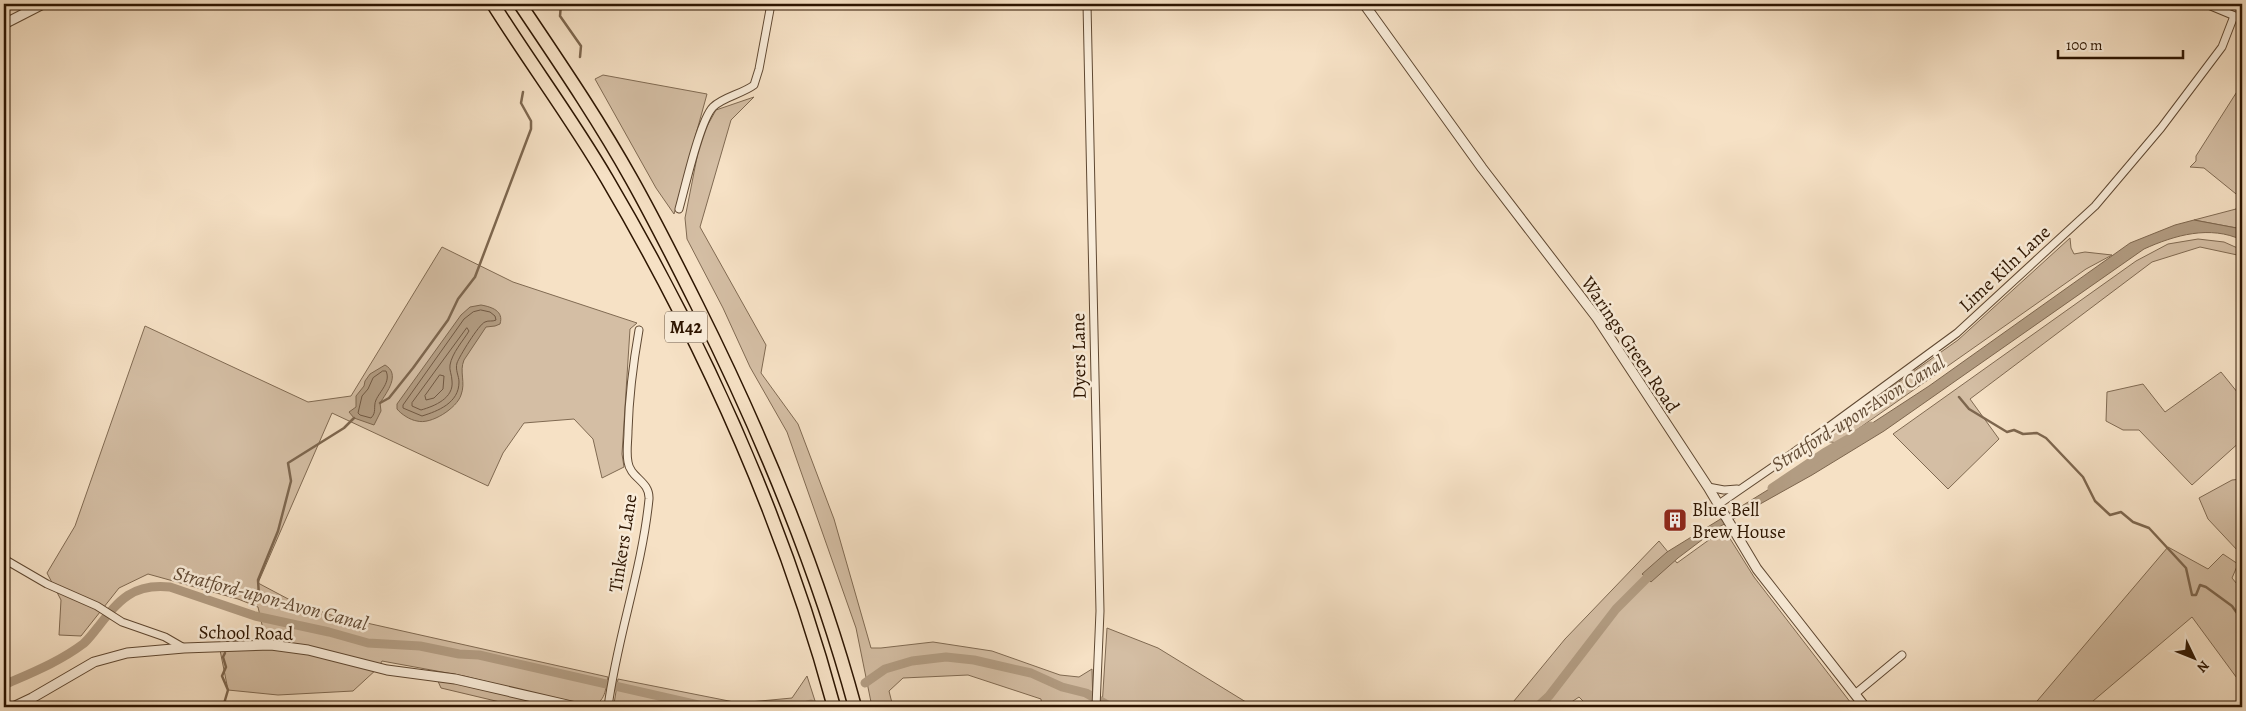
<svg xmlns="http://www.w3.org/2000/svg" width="2246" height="711" viewBox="0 0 2246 711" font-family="Alegreya,serif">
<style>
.green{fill:#d4bea4;stroke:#806a52}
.water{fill:#b29c82;stroke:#7d664e}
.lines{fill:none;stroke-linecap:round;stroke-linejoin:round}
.shore{stroke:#705842;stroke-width:1}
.stream{stroke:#7d664e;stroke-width:2.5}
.canal{stroke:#b29c82;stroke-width:9}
.minor-casing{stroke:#5f4832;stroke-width:9}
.tertiary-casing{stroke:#5f4832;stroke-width:11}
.motorway-casing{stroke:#2d1501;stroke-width:15}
.minor{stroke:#f9ecd9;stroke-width:7}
.tertiary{stroke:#f9ecd9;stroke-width:9}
.motorway{stroke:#f6e1c5;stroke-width:12}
.labels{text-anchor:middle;stroke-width:5;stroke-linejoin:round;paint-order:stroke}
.shield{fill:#f9ecd9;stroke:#6a5642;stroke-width:1}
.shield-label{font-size:18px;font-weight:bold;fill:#2d1501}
.street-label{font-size:19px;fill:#2d1501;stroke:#f9ecd9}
.poi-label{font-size:19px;fill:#2d1501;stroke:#f9ecd9;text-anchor:start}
.water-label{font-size:20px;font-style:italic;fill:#624b35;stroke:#f9ecd9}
</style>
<rect width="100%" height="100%" fill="#f6e1c5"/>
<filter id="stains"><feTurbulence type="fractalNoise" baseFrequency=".004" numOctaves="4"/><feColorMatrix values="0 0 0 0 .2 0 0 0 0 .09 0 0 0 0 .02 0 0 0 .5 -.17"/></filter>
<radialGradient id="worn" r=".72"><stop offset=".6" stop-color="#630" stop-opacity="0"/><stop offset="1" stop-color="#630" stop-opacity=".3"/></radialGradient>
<g class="green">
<path d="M603 75 707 94 674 214 656 188 595 79Z"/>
<path d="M2238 90 2242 93V229L2194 220 2236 209 2241 198 2204 168 2190 167 2196 161V156Z"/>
<path d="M754 97 731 120 700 227 766 345 761 373 798 424 834 519 871 648H881L933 642 992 651 1060 675 1079 677 1092 669 1093 707H1042L1041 699 968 675 903 678 889 691 893 707H872L856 628 787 432 750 367 723 308 687 239 685 218 701 137 716 110Z"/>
<path d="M2070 238 2071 248 2074 254 2085 252 2112 255 2086 269 1838 443 1824 441 1831 430 1958 340Z"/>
<path d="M2198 239 2224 242 2242 250V256L2200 247 2152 262 1970 399 1999 439 1948 489 1893 434 2136 261 2168 244Z"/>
<path d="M442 247 513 282 637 323 630 329 622 454 624 467 602 478 593 439 574 419 524 423 503 453 488 486 332 413 258 583 292 601 331 615 608 677C605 693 605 703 588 707L464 676 382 661 378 668 353 691 278 695 228 690 220 650 267 647 258 607 238 599 148 574 119 588 81 636 59 635 61 600 47 573 75 526 145 326 308 402 351 396Z"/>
<path d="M2221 372 2242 398V440L2192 485 2139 430H2123L2106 421 2107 392 2143 384 2165 412Z"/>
<path d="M2242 479V551H2238L2208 519 2199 498 2232 480Z"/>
<path d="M1724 529 1754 577 1854 707H1589L1579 697 1564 707H1509L1565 639 1659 541 1677 563Z"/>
<path d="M2168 547 2208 569 2223 554 2238 564 2232 578 2242 590V685L2192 617 2086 707H2032Z"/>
<path d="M1107 628 1158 648 1254 707H1102Z"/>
<path d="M807 676 817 707H618L614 704 618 679 739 703 792 698Z"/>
<path d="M437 679 558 707H521L441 688Z"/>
</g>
<g class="water">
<path d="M2194 220 2242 229V240C2210 225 2175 235 2144 249L1884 431 1812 475 1719 527 1678 558 1651 582 1642 574 1667 552 1805 467 1929 386 2130 243 2175 225Z"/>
<path d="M481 305C492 307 504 311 500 324L495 326 486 327 464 360C459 372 466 382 461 395 457 408 431 425 417 421 410 420 401 414 397 409V404L461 315 470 307Z"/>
<path d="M385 365C401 374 387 392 380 403L381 411 374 425 354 418 349 412 356 407V396L364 386 365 381 370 374Z"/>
</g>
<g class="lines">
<g class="shore">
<path d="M481 310 490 312 495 316 496 320C492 322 489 320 485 322 479 324 459 357 457 363 455 370 459 376 459 382 459 403 438 411 422 416L403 408V405L464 319 473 312Z"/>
<path d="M467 328 469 331C463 341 452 353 450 365 449 370 452 375 452 381 454 398 435 406 421 410L412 406V403Z"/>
<path d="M383 371H386C391 382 380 391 376 400 373 407 377 412 371 418L360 415 358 413 362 396 368 389 373 378Z"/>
<path d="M440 375 444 376 443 389 434 398 426 400 425 396Z"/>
</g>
<g class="stream">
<path d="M561 4 560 16 581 46 580 57"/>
<path d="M1959 397 1969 409 2007 432 2014 430 2023 434 2037 433 2046 438 2083 477 2095 501 2110 515 2121 512 2133 522 2149 528 2186 568 2192 595H2196L2200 585 2206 587 2232 606 2237 613 2242 630"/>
<path d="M380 403 389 398 413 368 448 320 458 299 475 277 531 129V121L521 103 523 92"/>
<path d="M259 596 258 580 278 531 291 481 288 463 344 428 354 418"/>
<path d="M232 641 241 637 246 632"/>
<path d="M223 707 228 690 222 676 226 667 223 657 225 653"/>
</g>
<g class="canal">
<path d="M1772 488 1824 453 1871 426"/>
<path d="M865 683 885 669 912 661 946 657 974 660 1031 673 1062 687 1086 693 1111 707"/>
<path d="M4 685C31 673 59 662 83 644 88 640 93 633 98 627 119 600 133 583 170 587L255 616 329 632 368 643 420 646 459 654 479 655 707 707"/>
<path d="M800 707 811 704"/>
<path d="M1537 707 1549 696 1616 609 1655 570"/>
</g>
<g class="minor-casing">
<g id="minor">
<path d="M1087 4 1100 611 1096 707"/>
<path d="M2206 4 2242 19"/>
<path d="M679 209C685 188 700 120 713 107 723 97 742 94 754 85L759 69 771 4"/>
<path d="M1708 487 1724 490 1737 489"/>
<path d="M1719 504 1793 453 1957 333 2095 206 2161 128 2222 47 2234 16"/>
<path d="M4 559 47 584 97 606 122 622 165 637 184 648"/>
<path d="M1855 694 1902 655"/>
<path d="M608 707C617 637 642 570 649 499 650 481 630 478 628 462 626 452 628 441 628 431 629 397 633 364 639 330"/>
</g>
</g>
<g class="tertiary-casing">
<g id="tertiary">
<path d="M1364 4 1482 168 1597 318 1708 487 1757 569 1865 707"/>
<path d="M4 24 43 4"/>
<path d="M13 707 32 698 94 662 127 653 184 648 271 645 308 650 387 670 455 679 576 707"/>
</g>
</g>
<g class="motorway-casing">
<g id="motorway">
<path d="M493 4C530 63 572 119 607 179 704 344 784 522 834 707"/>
<path d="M520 4C559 62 598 119 632 180 655 221 676 263 697 305 762 435 817 567 855 707"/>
</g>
</g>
<use href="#minor" class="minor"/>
<use href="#tertiary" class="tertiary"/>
<use href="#motorway" class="motorway"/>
</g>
<defs>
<g id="building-square" transform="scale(1.25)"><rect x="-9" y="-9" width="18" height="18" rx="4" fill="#8f2418" stroke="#f9ecd9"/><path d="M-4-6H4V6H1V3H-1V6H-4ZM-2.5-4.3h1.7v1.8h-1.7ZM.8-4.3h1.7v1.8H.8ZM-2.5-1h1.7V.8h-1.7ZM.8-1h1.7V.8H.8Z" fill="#fff"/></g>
</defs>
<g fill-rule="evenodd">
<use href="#building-square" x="1675" y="520"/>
</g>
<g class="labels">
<rect class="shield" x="665" y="311.5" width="42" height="31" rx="4"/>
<g class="shield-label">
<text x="686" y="333">M42</text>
</g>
<g class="street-label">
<text transform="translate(2004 268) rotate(-43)" y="7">Lime Kiln Lane</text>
<text transform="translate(1631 344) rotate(56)" y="7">Warings Green Road</text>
<text transform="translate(1078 356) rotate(-91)" y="7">Dyers Lane</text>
<text transform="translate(622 543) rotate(-81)" y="7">Tinkers Lane</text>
<text transform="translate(246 632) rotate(1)" y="7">School Road</text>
</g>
<g class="poi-label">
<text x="1692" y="516">Blue Bell<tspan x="1692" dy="22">Brew House</tspan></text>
</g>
<g class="water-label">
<text transform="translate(1858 413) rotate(-32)" y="7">Stratford-upon-Avon Canal</text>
<text transform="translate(271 598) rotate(15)" y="7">Stratford-upon-Avon Canal</text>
</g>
</g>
<rect width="2246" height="711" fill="none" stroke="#f6e1c5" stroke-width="20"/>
<rect x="5" y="5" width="2236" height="701" fill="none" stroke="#2d1501" stroke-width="2.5"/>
<rect x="10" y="10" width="2226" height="691" fill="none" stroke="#2d1501"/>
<g transform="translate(2194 658) rotate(133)" stroke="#f9ecd9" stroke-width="4" paint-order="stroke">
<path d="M0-4L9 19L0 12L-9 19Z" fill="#2d1501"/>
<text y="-8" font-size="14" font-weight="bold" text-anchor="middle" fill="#2d1501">N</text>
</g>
<path d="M2058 50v8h125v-8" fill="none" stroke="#2d1501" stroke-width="2.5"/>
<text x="2066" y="50" font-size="15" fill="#2d1501" stroke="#f9ecd9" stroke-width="4" paint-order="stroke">100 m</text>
<rect width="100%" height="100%" filter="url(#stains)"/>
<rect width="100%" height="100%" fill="url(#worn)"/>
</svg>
